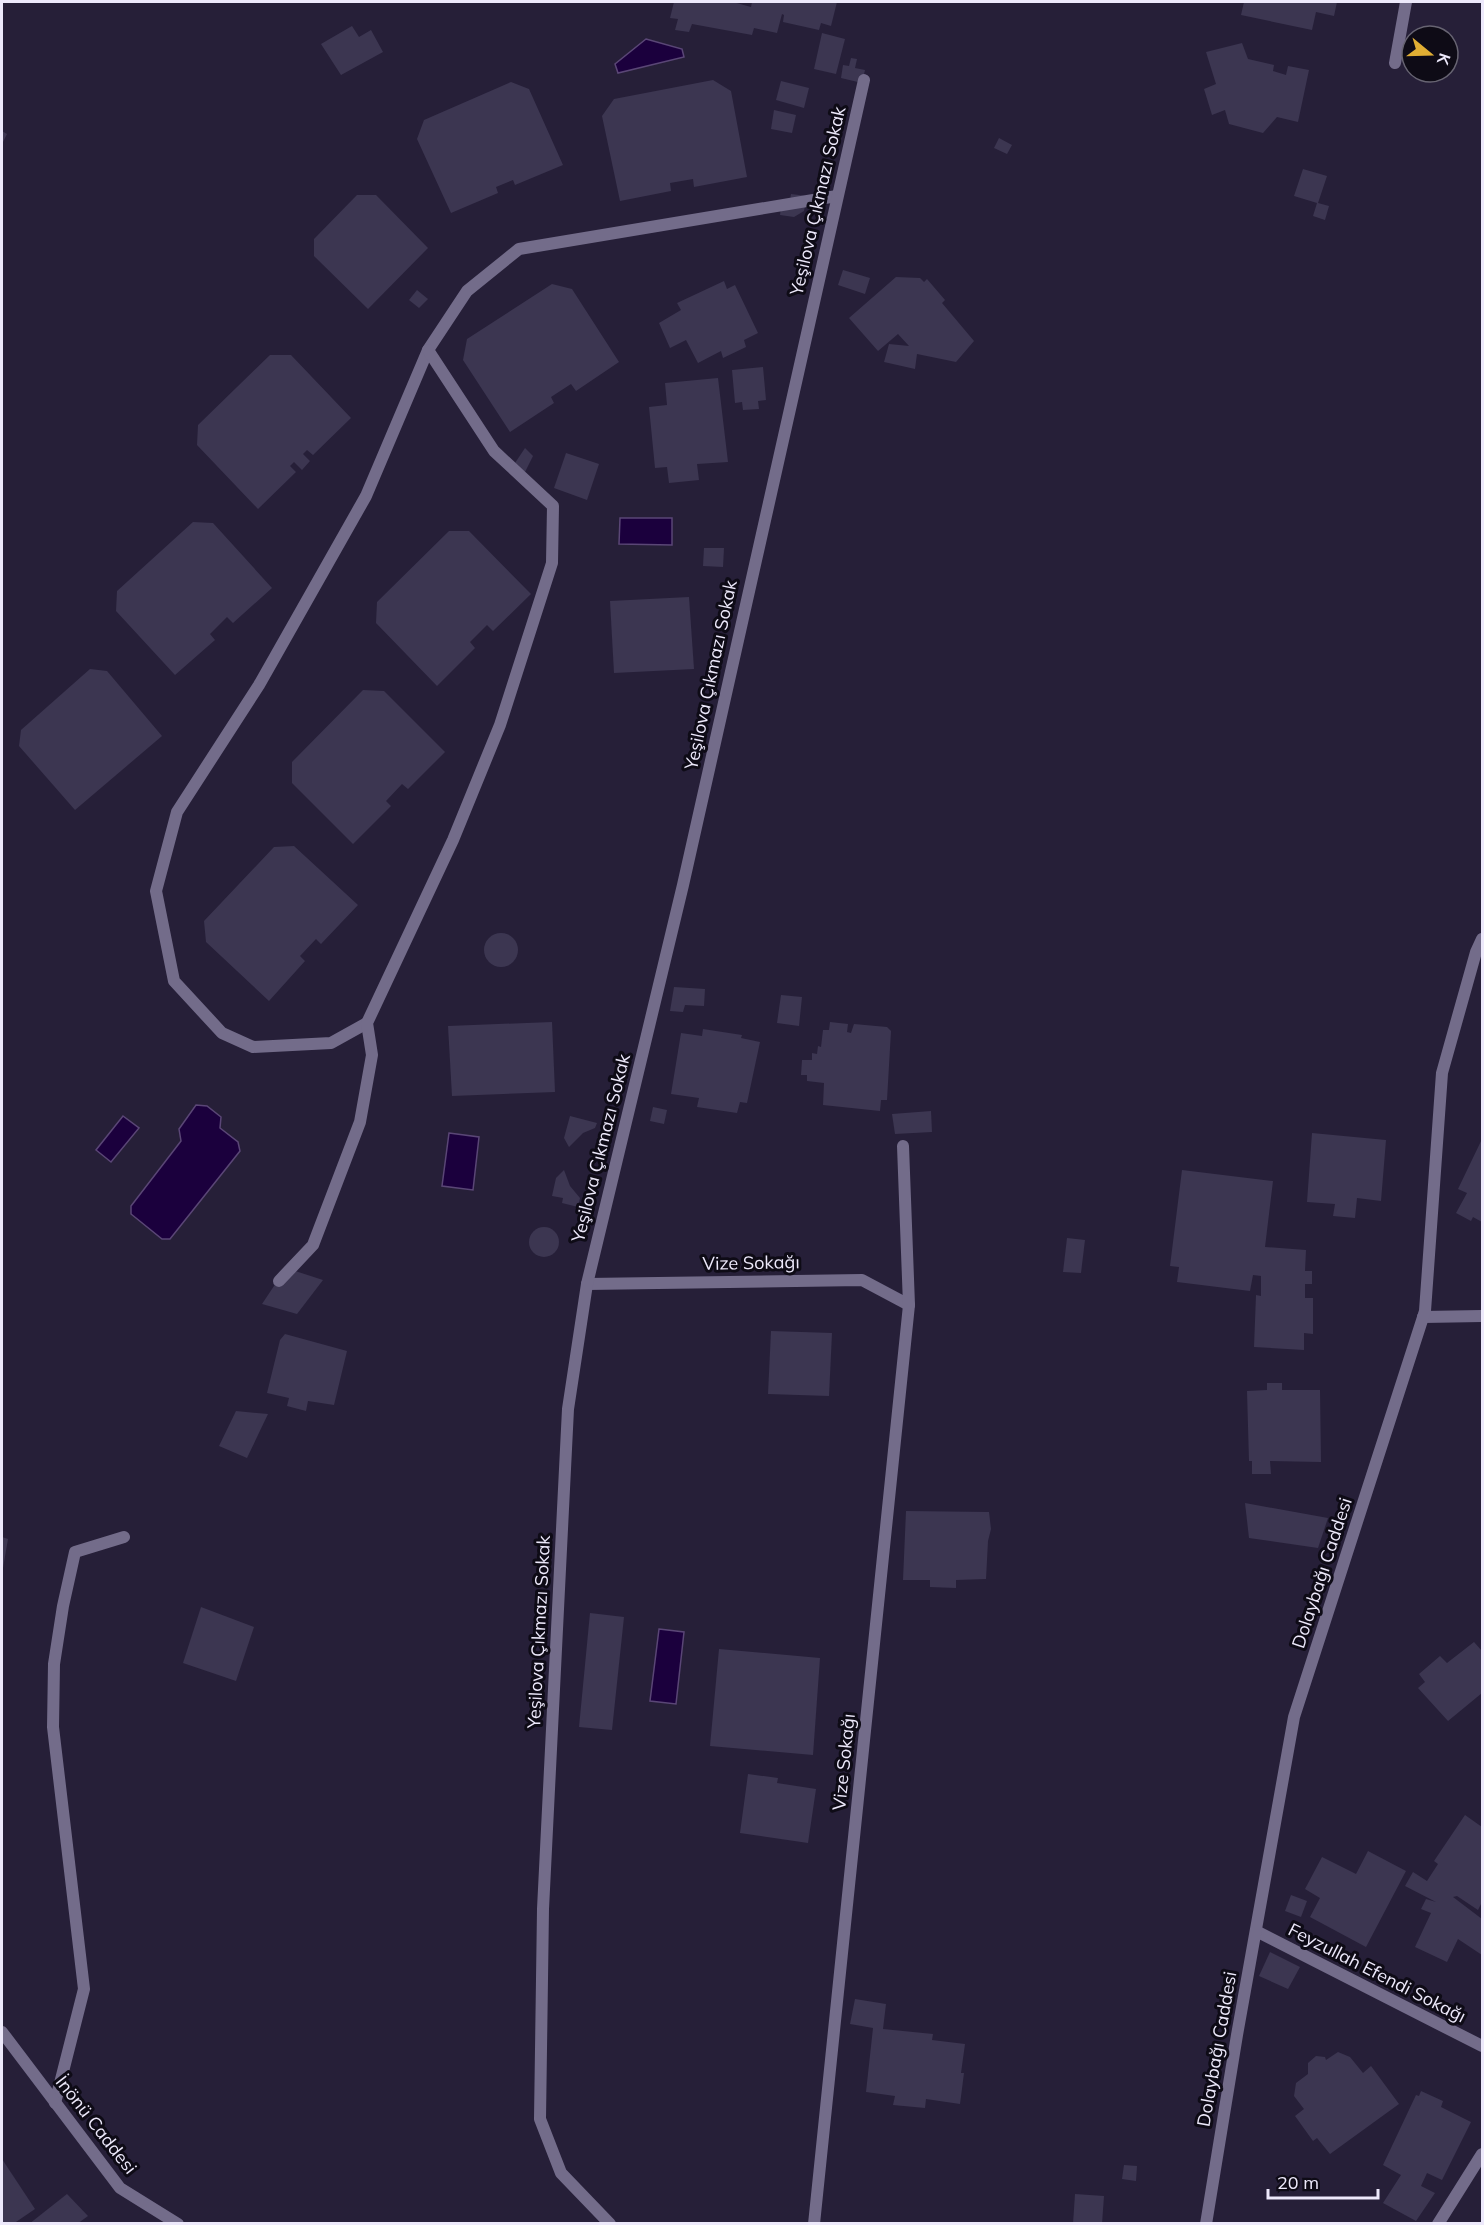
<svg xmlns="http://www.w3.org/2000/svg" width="1484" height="2225" viewBox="0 0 1484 2225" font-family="Mulish,sans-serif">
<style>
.water{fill:#1b003d;stroke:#5a4676;stroke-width:1.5}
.building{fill:#3c3651}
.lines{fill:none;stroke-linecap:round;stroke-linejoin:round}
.minor{stroke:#736c8a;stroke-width:12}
.tertiary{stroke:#736c8a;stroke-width:12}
.labels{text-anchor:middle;stroke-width:6;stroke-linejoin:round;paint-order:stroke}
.street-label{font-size:18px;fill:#ede9fb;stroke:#0e0b16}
</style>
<rect width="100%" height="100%" fill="#261f38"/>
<g class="water">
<path d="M646 39 682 49 684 57 618 73 615 64Z"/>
<path d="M620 518H672V545L619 544Z"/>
<path d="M196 1105 207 1106 221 1117 220 1128 238 1142 240 1151 170 1239H162L131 1214V1206L181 1141 179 1129Z"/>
<path d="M123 1116 139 1128 111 1162 96 1150Z"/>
<path d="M449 1133 479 1137 473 1190 442 1186Z"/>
<path d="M659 1629 684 1632 676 1704 650 1701Z"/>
</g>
<g class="building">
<path d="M674 2H733L751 7 752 2H837L831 26 821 23 819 30 783 22 784 15 782 14 777 33 754 28 752 35 692 24 689 32 675 30 678 19 670 18Z"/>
<path d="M1244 2H1337L1334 16 1316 12 1312 30 1241 15Z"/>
<path d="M352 26 359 37 371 30 383 52 341 75 321 44Z"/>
<path d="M822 33 845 39 836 74 814 69Z"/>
<path d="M1242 43 1248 59 1274 65 1273 71 1286 75 1288 66 1309 70 1298 122 1277 117 1263 133 1229 124 1225 110 1212 115 1204 89 1216 84 1206 52Z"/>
<path d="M851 58 857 59 855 68 865 70 862 83 841 78 843 65 849 66Z"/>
<path d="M713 80 731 91 747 177 694 187 693 179 670 183 671 191 620 201 602 116 614 99Z"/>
<path d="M781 81 809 88 804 108 776 100Z"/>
<path d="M511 82 529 89 563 165 515 185 513 180 496 187 498 193 451 213 417 139 424 120Z"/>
<path d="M774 110 796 115 792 133 771 129Z"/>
<path d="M2 131 7 134 2 144Z"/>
<path d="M999 138 1012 145 1007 154 994 148Z"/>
<path d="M1303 169 1327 176 1318 203 1329 206 1325 220 1313 216 1317 203 1294 196Z"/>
<path d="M791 194 807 196 804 211 794 217 780 215 782 199 790 200Z"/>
<path d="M357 195H376L428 248 368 309 314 256V239Z"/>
<path d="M843 270 870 278 865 294 838 285Z"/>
<path d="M896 277 920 278 924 282 927 279 945 300 942 303 974 341 956 362 917 354 915 369 884 362 889 344 909 346 898 334 878 351 849 318Z"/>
<path d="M724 281 727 289 735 285 758 333 744 340 746 347 723 358 721 351 698 363 686 340 670 348 659 323 681 310 677 303Z"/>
<path d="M552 284 572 289 619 362 576 391 571 384 551 397 554 403 510 432 463 360 467 339Z"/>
<path d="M417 290 428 299 419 308 409 300Z"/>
<path d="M270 355H291L351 418 313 455 307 450 303 454 310 461 302 470 294 462 290 466 296 472 258 509 197 445 198 425Z"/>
<path d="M763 367 766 400 758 401 759 409 743 410 742 402 735 403 732 370Z"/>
<path d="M718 378 728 462 697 464 699 480 669 483 667 467 655 468 649 407 667 405 665 383Z"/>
<path d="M525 448 533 456 525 472 515 463Z"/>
<path d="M566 453 599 464 587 500 554 488Z"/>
<path d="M193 522 213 523 272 588 233 623 227 617 210 634 215 640 175 675 116 611 117 591Z"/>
<path d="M449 531H469L531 594 493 631 487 625 470 642 475 648 437 686 376 623 377 602Z"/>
<path d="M704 548H724L723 567 703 566Z"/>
<path d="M689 597 694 669 614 673 610 601Z"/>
<path d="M90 669 107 671 162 736 75 810 19 746 21 730Z"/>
<path d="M363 690 384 691 445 752 408 789 402 784 386 801 391 806 353 844 292 783V762Z"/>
<path d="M294 846 358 905 321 944 316 939 300 956 305 961 269 1001 206 942 204 921 274 847Z"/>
<circle cx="501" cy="950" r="17"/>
<path d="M674 987 705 989 704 1006 685 1005 683 1012 670 1011Z"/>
<path d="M781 995 802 997 799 1026 777 1023Z"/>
<path d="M552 1022 555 1092 452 1096 448 1026Z"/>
<path d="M830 1022 848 1024 847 1032 851 1033 854 1024 887 1027 891 1031 887 1100H881L880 1111 823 1105 824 1083 807 1081V1075H801L802 1060H812V1053L817 1054 818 1046 821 1047 823 1030H829Z"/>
<path d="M703 1029 742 1035 741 1038 760 1042 747 1103 740 1102 737 1113 697 1107 699 1098 671 1094 681 1033 702 1036Z"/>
<path d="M653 1107 667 1110 664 1124 650 1121Z"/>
<path d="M931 1111 932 1132 895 1134 892 1114Z"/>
<path d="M570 1116 597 1123 595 1128 583 1133 569 1147 564 1138Z"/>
<path d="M1312 1133 1386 1140 1381 1201 1357 1198 1355 1218 1333 1216 1335 1204 1307 1202Z"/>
<path d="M1482 1139V1222L1473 1217 1471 1221 1456 1213 1467 1193 1458 1189Z"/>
<path d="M564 1170 570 1186 580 1198 578 1207 562 1203 563 1198 552 1196 556 1178Z"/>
<path d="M1182 1170 1273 1181 1265 1247 1306 1250 1305 1271H1312V1284H1305V1298H1313V1334L1304 1333V1350L1254 1347 1256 1295 1261 1296V1276L1253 1275 1250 1291 1177 1282 1179 1267 1170 1266Z"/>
<circle cx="544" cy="1242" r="15"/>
<path d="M1067 1238 1085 1240 1081 1273 1063 1272Z"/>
<path d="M286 1268 323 1280 297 1314 262 1304Z"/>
<path d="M771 1331 832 1333 829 1396 768 1394Z"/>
<path d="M285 1334 347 1351 334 1405 308 1401 306 1411 287 1406 289 1398 267 1393 280 1340Z"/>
<path d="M1267 1383H1282V1390H1320L1321 1462 1270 1461 1271 1474H1252V1461H1249L1247 1391 1267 1390Z"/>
<path d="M236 1411 268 1414 247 1458 219 1446Z"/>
<path d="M1245 1503 1328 1518 1318 1548 1249 1538Z"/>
<path d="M906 1511 989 1512 991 1529 988 1541 986 1579 956 1580V1588L930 1587V1580H903Z"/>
<path d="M2 1537 8 1539 3 1568H2Z"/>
<path d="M201 1607 254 1627 236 1681 183 1663Z"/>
<path d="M590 1613 624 1617 612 1730 579 1727Z"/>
<path d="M1474 1642 1482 1651V1693L1448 1721 1418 1688 1425 1682 1419 1674 1440 1656 1447 1663Z"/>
<path d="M719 1649 820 1658 813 1755 710 1746Z"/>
<path d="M748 1774 778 1778 777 1783 816 1789 808 1843 740 1833Z"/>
<path d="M1465 1815 1482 1827V1902L1478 1910 1457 1896 1453 1897 1482 1919V1955L1458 1939 1447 1962 1415 1947 1431 1913 1421 1909 1426 1899 1436 1902 1405 1886 1413 1872 1427 1881 1438 1864 1434 1861Z"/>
<path d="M1368 1851 1406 1871 1366 1947 1310 1917 1320 1898 1305 1889 1322 1857 1356 1874Z"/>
<path d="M1291 1895 1307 1901 1301 1917 1285 1911Z"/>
<path d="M1270 1952 1300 1967 1288 1989 1259 1976Z"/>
<path d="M855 1999 886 2004 883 2029 933 2034 932 2040 965 2044 961 2073H964L960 2104 926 2099 925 2108 893 2105 895 2096 866 2092 873 2028 850 2024Z"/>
<path d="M1338 2052 1350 2057 1363 2073 1371 2066 1399 2104 1330 2154 1317 2138 1313 2141 1295 2116 1304 2109 1294 2096 1296 2083 1308 2074V2063L1316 2056 1325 2057 1326 2060Z"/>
<path d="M1421 2091 1443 2101 1441 2107 1471 2122 1442 2180 1427 2173 1421 2186 1435 2193 1416 2221 1383 2203 1401 2175 1383 2165 1416 2095 1419 2096Z"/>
<path d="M2 2159 35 2209 13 2224H2Z"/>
<path d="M1124 2165 1137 2166 1136 2181 1122 2179Z"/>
<path d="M67 2194 88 2216 77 2224H29Z"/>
<path d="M1075 2194 1104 2196 1102 2224H1073Z"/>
</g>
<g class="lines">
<g class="minor">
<path d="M1395 63 1406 2"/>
<path d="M367 1023 331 1043 253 1047 222 1033 174 981 156 891 177 812 259 685 366 496 428 350 467 291 519 249 837 196"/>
<path d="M279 1281 313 1245 360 1122 372 1055 367 1023 453 840 500 725 552 563 553 506 494 451 428 350"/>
<path d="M587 1284 862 1280 909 1305"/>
<path d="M1423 1317 1482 1316"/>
<path d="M1256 1931 1482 2046"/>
<path d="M55 2103 84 1989 53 1727 54 1664 63 1606 75 1552 124 1537"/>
<path d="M610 2224 561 2173 540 2119 543 1909 568 1409 587 1284 683 885 864 80"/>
<path d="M814 2224 909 1305 903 1146"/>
<path d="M1438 2224 1482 2154"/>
</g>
<g class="tertiary">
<path d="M2 2032 120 2188 178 2224"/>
<path d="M1206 2224 1237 2035 1294 1717 1425 1311 1442 1073 1476 952 1482 939"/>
</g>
</g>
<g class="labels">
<g class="street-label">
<text transform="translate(818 201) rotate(-77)" y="6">Yeşilova Çıkmazı Sokak</text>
<text transform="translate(711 675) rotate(-78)" y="6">Yeşilova Çıkmazı Sokak</text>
<text transform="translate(601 1148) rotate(-76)" y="6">Yeşilova Çıkmazı Sokak</text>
<text transform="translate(751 1263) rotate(-1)" y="6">Vize Sokağı</text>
<text transform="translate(1322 1573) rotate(-72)" y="6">Dolaybağı Caddesi</text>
<text transform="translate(539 1632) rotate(-87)" y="6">Yeşilova Çıkmazı Sokak</text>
<text transform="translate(844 1762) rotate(-84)" y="6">Vize Sokağı</text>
<text transform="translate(1377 1973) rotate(27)" y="6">Feyzullah Efendi Sokağı</text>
<text transform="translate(1217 2049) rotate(-80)" y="6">Dolaybağı Caddesi</text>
<text transform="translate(96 2125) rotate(52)" y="6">İnönü Caddesi</text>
</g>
</g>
<rect width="1484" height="2225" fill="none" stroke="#ede9fb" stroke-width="6"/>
<g transform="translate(1430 54) rotate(109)"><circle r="28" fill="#0e0b16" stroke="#676472" stroke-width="1.5"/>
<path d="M0-4.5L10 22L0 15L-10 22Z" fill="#e1af34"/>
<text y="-9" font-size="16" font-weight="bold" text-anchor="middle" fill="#ede9fb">K</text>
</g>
<path d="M1268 2189v9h110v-9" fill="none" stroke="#ede9fb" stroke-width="3"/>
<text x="1277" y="2189" font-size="18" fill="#ede9fb" stroke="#0e0b16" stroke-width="4.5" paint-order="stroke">20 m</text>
</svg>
